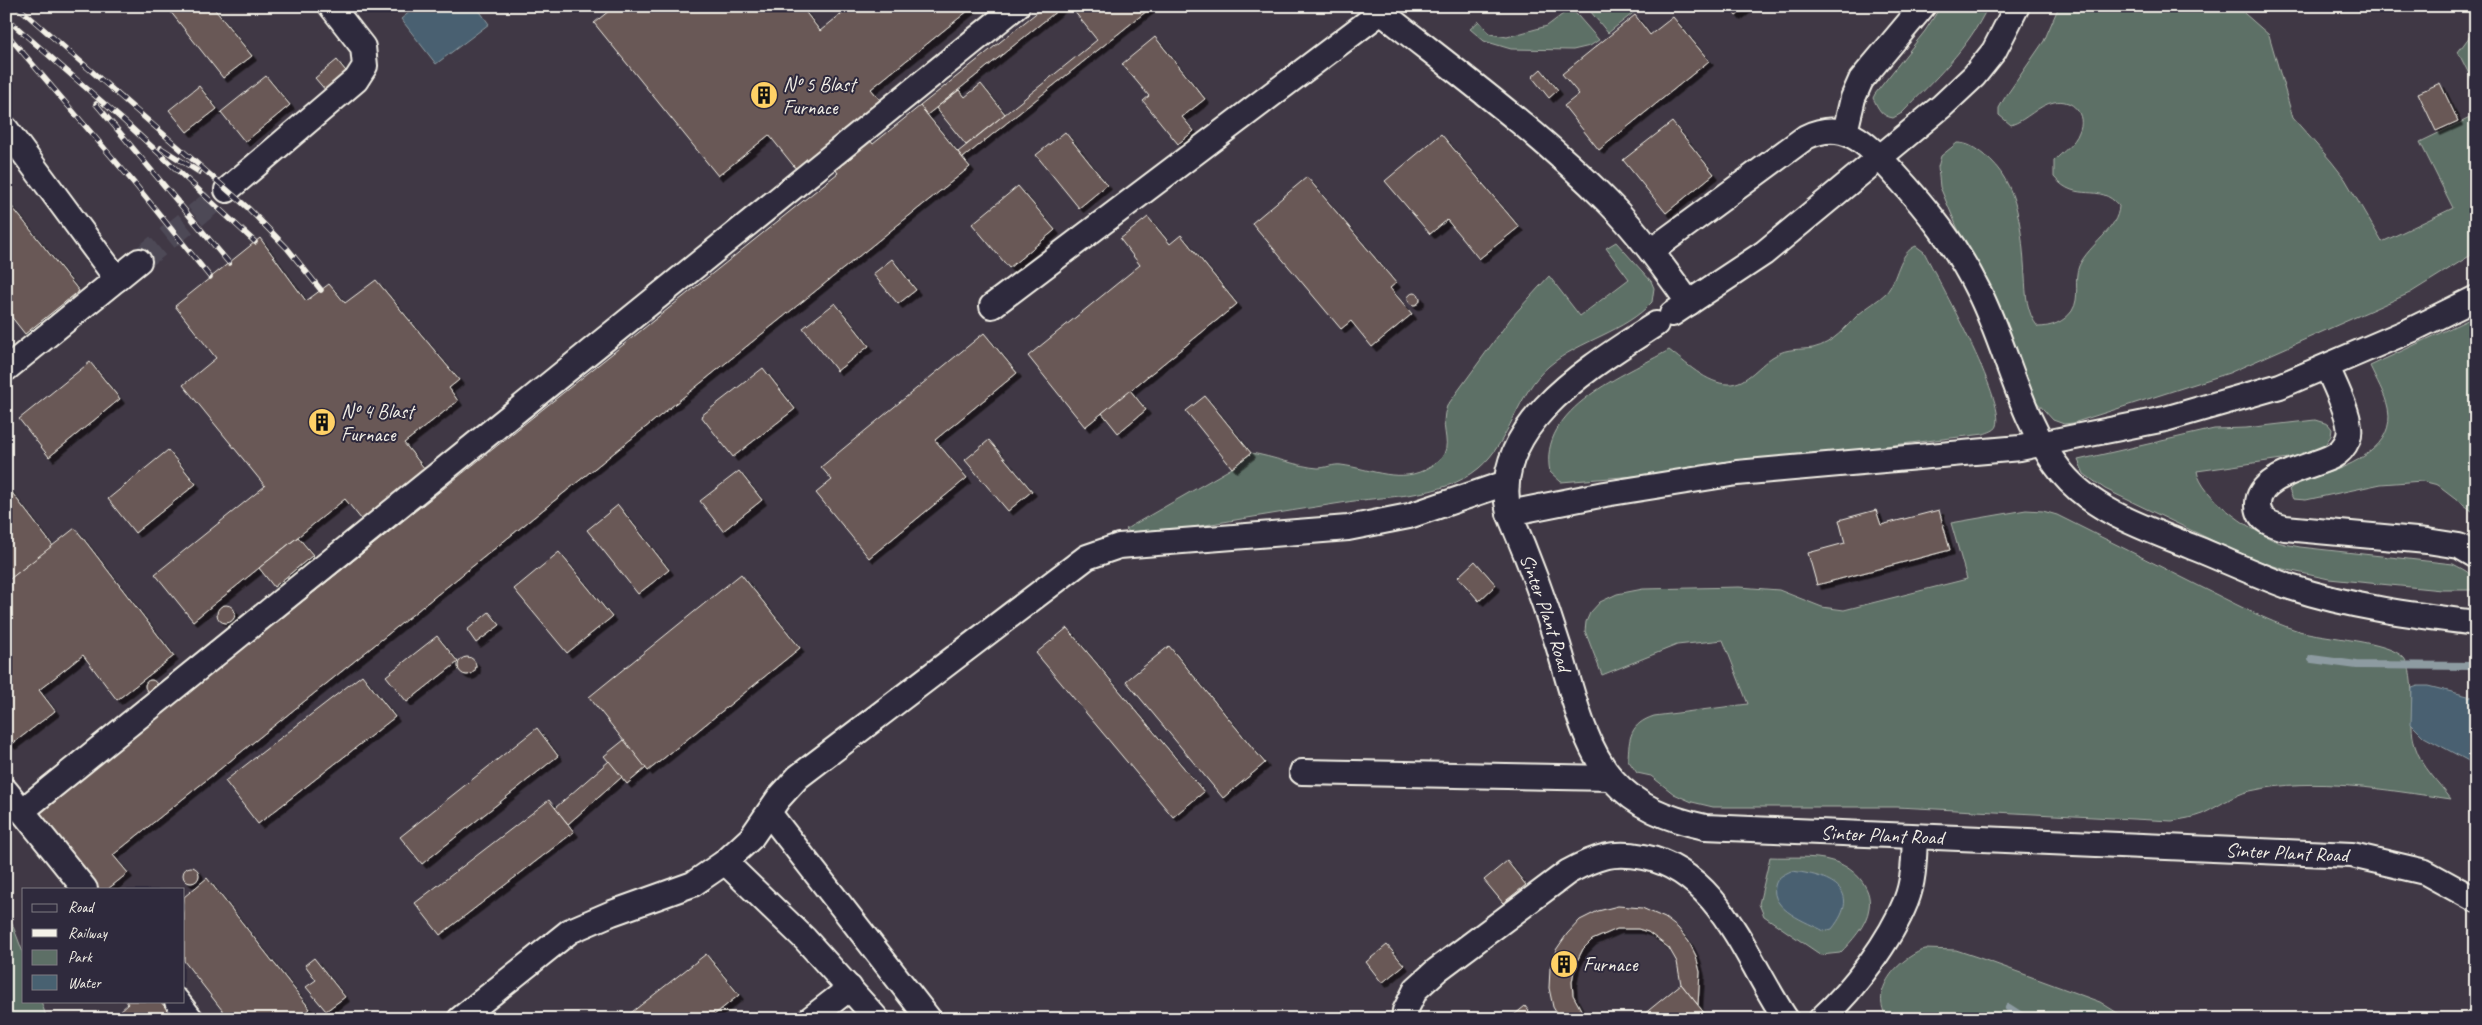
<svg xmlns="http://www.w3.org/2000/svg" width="2482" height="1025" viewBox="0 0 2482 1025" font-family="Caveat,sans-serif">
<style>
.built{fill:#403844;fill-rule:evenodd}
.green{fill:#5d6f66;stroke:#a8b0a7}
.water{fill:#486171;stroke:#8d9ba1}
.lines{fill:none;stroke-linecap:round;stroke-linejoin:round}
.stream{stroke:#8d9ba1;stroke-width:8}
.building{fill:#695856;stroke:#f4f1e8;filter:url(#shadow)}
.minor-tunnel{stroke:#4d4857;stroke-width:24;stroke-dasharray:24 12;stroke-linecap:butt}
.minor-casing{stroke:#f4f1e8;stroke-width:28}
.minor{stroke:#2f2a3d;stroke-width:24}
.rail-casing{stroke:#f4f1e8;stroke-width:5.5}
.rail{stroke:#2f2a3d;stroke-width:4;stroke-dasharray:11;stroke-linecap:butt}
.labels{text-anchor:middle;stroke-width:4;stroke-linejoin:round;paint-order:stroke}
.poi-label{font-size:20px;fill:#f4f1e8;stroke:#2f2a3d;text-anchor:start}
.street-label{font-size:20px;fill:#f4f1e8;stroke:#2f2a3d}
</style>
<defs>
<filter id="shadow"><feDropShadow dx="4.5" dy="4.5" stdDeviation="0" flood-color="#0009"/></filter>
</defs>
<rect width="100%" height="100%" fill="#2f2a3d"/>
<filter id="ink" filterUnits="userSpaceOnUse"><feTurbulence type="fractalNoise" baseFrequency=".02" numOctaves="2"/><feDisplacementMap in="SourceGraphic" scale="10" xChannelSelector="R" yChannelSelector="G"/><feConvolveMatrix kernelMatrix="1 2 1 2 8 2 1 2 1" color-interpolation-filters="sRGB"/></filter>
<g filter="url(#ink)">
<path class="built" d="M6 6H2476V1019H6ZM24 889H184V1001H24Z"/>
<g class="green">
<path d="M1586 6H1642L1608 33Z"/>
<path d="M1941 6H1988C1969 48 1934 80 1902 113L1893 118C1881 116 1878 108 1873 98L1875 94 1925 31Z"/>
<path d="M2059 6H2236L2269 35 2293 118 2331 161 2345 179 2382 242 2453 208 2420 142 2476 115V252L2410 293 2229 373 2073 423 2064 424 2053 420 2035 400 1987 282 1957 227 1940 187 1938 167 1941 156 1957 143C1968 143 1975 148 1984 155 2020 182 2022 235 2025 276 2026 294 2026 312 2038 327 2051 327 2064 322 2072 311 2081 297 2073 280 2079 266 2089 244 2118 230 2119 206 2099 181 2077 205 2054 177V161C2062 152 2075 144 2079 132 2087 115 2073 98 2054 102 2038 105 2027 120 2011 125L1999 115V108L2004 99 2044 41Z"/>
<path d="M1571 8 1599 40 1590 46 1573 50 1511 49 1484 41 1470 29 1479 21 1490 34 1507 37 1547 26Z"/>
<path d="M2476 28V88L2458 52Z"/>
<path d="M1616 242 1651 281 1654 288 1652 302C1625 332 1580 340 1549 366 1516 394 1511 441 1479 468 1442 499 1386 495 1341 503 1276 513 1211 524 1146 535L1132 534 1126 529 1232 468 1251 453C1271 456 1300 467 1318 468 1326 468 1333 464 1341 465 1372 469 1401 485 1430 467 1436 463 1441 460 1444 454 1451 440 1439 426 1447 406L1511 318 1549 276 1580 316 1629 279 1606 248Z"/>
<path d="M1916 246 1924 252C1938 280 2006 400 1997 426 1995 431 1988 432 1984 434L1647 475 1561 482 1550 472C1537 408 1625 375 1669 350 1685 362 1707 384 1728 384 1747 385 1760 363 1776 355 1787 348 1800 350 1813 348 1834 343 1844 328 1859 314 1867 307 1878 301 1886 293 1898 280 1898 253 1916 246Z"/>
<path d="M2476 316V514L2438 485 2422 481 2381 484 2306 500 2293 499 2289 490C2297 480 2310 478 2322 475 2352 465 2396 447 2388 408 2385 394 2376 379 2370 366Z"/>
<path d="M2315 420 2328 424 2332 429 2331 436 2324 446 2314 452 2296 457 2197 471C2201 497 2250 529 2273 540 2281 544 2291 545 2300 547L2453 564C2466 571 2476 574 2476 590H2441L2329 579 2283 569 2247 557 2105 489 2084 474 2078 460 2214 429 2246 428Z"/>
<path d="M2026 510 2043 511 2057 515C2105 539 2152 562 2199 586 2232 602 2264 620 2299 631 2324 638 2389 641 2404 658 2418 675 2407 722 2415 746 2421 766 2439 783 2451 799 2385 790 2316 776 2250 791 2233 795 2218 807 2202 814 2192 818 2182 819 2172 821L1897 807H1713L1692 802 1674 794 1651 776 1637 773 1628 760C1629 737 1630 724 1654 716L1748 704 1723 640 1677 645 1602 675 1585 631 1586 622 1590 613 1600 602 1617 594 1643 589 1739 587 1779 590 1822 607 1844 610 1967 579 1951 523Z"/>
<path d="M1770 857C1789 858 1813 855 1832 861 1852 866 1873 886 1869 908 1867 925 1851 942 1840 953L1821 955 1764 916 1759 904Z"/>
<path d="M6 908 24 955V1001H41L47 1019H6Z"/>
<path d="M1925 949 1956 950 1977 957 2100 1002 2127 1019H1888C1868 991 1898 959 1925 949Z"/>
</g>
<g class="water">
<path d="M417 6H476L489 24 436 64 401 19Z"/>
<path d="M2418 686H2428L2476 698V765L2424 737 2411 724 2412 688Z"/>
<path d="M1791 871C1829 875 1864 889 1832 929L1824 931C1807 922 1770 910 1775 886 1777 877 1783 875 1791 871Z"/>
</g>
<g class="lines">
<g class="stream">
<path d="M2312 659 2357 665 2476 666"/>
<path d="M2009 1008 2026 1019"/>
</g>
</g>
<g class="building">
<path d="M166 6H212L252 56 223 78Z"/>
<path d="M615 6H801L820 31 851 6H974L871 89 880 100 797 170 769 135 718 176 594 23Z"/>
<path d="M1045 6H1063L927 115 920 106Z"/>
<path d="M1070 6H1153L963 158 958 152 1097 40Z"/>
<path d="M1728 6H1749L1736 16Z"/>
<path d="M1635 15 1650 35 1673 17 1709 61 1599 150 1564 106 1579 94 1562 74Z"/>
<path d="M1155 37 1205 99 1182 117 1194 131 1178 144 1143 101 1149 96 1122 64Z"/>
<path d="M337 60 349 75 327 92 315 78Z"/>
<path d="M1541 69 1558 90 1549 98 1532 77Z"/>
<path d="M266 76 290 105 245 142 221 112Z"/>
<path d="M2440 83 2458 121 2436 131 2418 93Z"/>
<path d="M981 84 1005 114 966 145 936 108 959 90 965 97Z"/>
<path d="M199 86 217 109 187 132 169 110Z"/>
<path d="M920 106 970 167 113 855 128 873 108 889H99L39 812 838 173 820 150 855 122 873 144Z"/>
<path d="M1672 122 1714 174 1666 213 1623 160Z"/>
<path d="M1065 132 1107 185 1079 208 1036 155Z"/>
<path d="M1441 134 1519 227 1479 259 1447 220 1430 234 1385 181Z"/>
<path d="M1307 177 1396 283 1390 288 1412 314 1372 347 1351 321 1341 329 1252 223Z"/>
<path d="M1018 186 1055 230 1009 268 972 224Z"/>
<path d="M6 199 79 291 25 334 6 310Z"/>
<path d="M1148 217 1170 244 1181 235 1237 304 1085 427 1028 356 1140 265 1120 239Z"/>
<path d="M260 238 306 301 329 284 345 303 376 280 459 380 449 388 458 401 404 443 441 489 378 540 345 499 193 621 155 574 265 486 183 385 216 358 175 306Z"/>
<path d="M892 259 916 290 898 304 873 274Z"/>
<circle cx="1414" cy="299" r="6"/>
<path d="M835 303 869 346 837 371 803 328Z"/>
<path d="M984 333 1017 373 935 440 967 478 869 558 816 493 832 480 821 467Z"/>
<path d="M90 362 120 399 49 457 19 419Z"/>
<path d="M763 368 795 409 733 457 701 416Z"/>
<path d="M1130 390 1146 410 1118 433 1102 413Z"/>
<path d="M1205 396 1251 453 1232 468 1186 411Z"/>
<path d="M989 440 1032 491 1008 511 965 460Z"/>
<path d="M168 450 196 484 135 533 108 499Z"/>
<path d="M739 471 762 500 723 531 700 501Z"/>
<path d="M6 485 53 546 6 582Z"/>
<path d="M618 505 669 570 638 594 587 530Z"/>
<path d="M1876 510 1881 525 1939 510 1950 550 1817 585 1808 553 1845 543 1839 520Z"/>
<path d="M75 528 174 656 117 700 83 655 39 690 55 711 11 745 6 739V582Z"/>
<path d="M298 537 313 555 274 587 259 568Z"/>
<path d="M559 552 612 617 567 653 514 589Z"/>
<path d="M1475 561 1496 585 1479 601 1458 577Z"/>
<path d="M741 574 800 648 648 771 589 697Z"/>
<circle cx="226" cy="614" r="9"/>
<path d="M489 612 500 625 476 643 467 630Z"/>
<path d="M1067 628 1204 792 1173 817 1036 653Z"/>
<path d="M437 636 458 662 407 702 386 676Z"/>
<path d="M1169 646 1265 763 1223 798 1126 681Z"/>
<circle cx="467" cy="666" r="9"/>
<path d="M362 675 395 717 258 824 225 781Z"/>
<circle cx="151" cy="686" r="6"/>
<path d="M537 728 558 756 422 864 400 837Z"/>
<path d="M624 740 646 768 627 784 604 756Z"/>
<path d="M609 761 622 777 568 824 555 808Z"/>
<path d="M549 800 574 832 440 935 415 903Z"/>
<path d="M1507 861 1526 885 1503 903 1484 880Z"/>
<circle cx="191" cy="875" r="8"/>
<path d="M207 878 310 1009 298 1019H229L184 961V897Z"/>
<path d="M1618 906 1642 908 1665 918 1678 928 1689 942 1696 956 1700 972 1698 1005 1681 984 1677 962 1669 948 1648 932 1638 929H1617L1592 940 1583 949 1575 965 1572 982 1573 995 1586 1019H1560L1553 1007 1549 988 1550 968 1556 950 1567 934 1580 920 1598 911Z"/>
<path d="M1387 945 1404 965 1382 983 1366 962Z"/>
<path d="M706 954 739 995 709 1019H623Z"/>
<path d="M314 958 345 997 326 1011 306 987 316 980 305 965Z"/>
<path d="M1681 984 1709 1019H1638Z"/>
<path d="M126 1001H160L175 1019H111L128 1004Z"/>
<path d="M1525 1006 1535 1019H1509Z"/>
</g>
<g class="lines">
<path class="minor-tunnel" d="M139 261 227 190"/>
<g class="minor-casing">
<g id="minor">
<path d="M6 129 117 279"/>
<path d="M1845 132 1853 98 1861 80 1923 6"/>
<path d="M227 190 356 80 365 66 363 47 331 6"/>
<path d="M1651 251 1806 137C1845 118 1867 144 1893 172 1928 210 1956 245 1979 292 2008 350 2020 421 2062 473 2093 511 2145 528 2190 546 2223 559 2256 575 2290 587 2350 607 2413 615 2476 623"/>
<path d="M992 306 1381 12C1458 73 1539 132 1608 202 1639 233 1664 268 1689 303"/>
<path d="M1672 314 1764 253 1942 106 1974 76 1994 51 2017 6"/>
<path id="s1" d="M1656 324C1595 364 1488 425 1509 513 1528 557 1544 600 1558 645 1571 687 1583 746 1612 779 1638 808 1668 819 1705 827L2352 855 2425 872 2476 900"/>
<path d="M2327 367C2334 384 2355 423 2348 439 2345 446 2339 453 2333 456 2313 467 2256 475 2258 506 2259 521 2273 525 2285 528L2427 541 2459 546 2476 556"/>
<path d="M6 369 139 261"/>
<path d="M1509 513 1605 494 1737 473 2020 448 2165 419 2280 386 2411 330 2476 298"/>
<path d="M1302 772 1611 778"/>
<path d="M6 791 85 889"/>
<path d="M22 811 1017 6"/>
<path d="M769 813 929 1019"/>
<path d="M725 862 805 939 877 1019"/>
<path d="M177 1001 191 1019"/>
<path d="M460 1019 570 931 612 913 693 884 725 862 751 838 778 799 798 777 1087 557 1119 546 1348 528 1409 516 1506 483"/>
<path d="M810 1019 850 988"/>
<path d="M1404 1019 1405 1011 1416 989 1437 970 1568 872C1596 857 1612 851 1644 857 1720 872 1747 962 1786 1019"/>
<path d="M1821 1019C1853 990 1890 941 1906 901 1914 881 1914 859 1915 837"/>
</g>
</g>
<use href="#minor" class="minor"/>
<g class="rail-casing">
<g id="rail">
<path d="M17 6 248 208 287 248 321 290"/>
<path d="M6 18 124 121 255 242"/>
<path d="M6 33 134 183 210 277"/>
<path d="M96 104 229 263"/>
<path d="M161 148 199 172"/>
</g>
</g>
<use href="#rail" class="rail"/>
</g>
</g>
<defs>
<g id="building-disc" transform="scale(1.4375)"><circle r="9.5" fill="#ffd166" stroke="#2f2a3d"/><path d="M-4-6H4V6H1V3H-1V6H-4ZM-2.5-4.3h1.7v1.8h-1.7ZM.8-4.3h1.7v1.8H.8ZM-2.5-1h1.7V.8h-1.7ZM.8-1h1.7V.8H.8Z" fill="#111"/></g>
</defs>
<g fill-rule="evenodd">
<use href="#building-disc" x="764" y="95"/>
<use href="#building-disc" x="322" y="422"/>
<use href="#building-disc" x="1564" y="964"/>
</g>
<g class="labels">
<g class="poi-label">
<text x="783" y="91">Nº 5 Blast<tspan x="783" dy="23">Furnace</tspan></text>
<text x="341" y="418">Nº 4 Blast<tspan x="341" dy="23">Furnace</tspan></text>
<text x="1583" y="971">Furnace</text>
</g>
<g class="street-label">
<text dy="7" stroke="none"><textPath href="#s1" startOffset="362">Sinter Plant Road</textPath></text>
<text dy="7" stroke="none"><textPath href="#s1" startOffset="826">Sinter Plant Road</textPath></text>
<text dy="7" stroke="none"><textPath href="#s1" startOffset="1231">Sinter Plant Road</textPath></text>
</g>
</g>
<rect width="2482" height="1025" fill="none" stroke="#2f2a3d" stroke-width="25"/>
<rect x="12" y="12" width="2457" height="1000" fill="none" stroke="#f4f1e8" stroke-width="2" filter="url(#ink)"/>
<rect x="22" y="888" width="162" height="115" fill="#2f2a3d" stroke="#7e7a81"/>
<rect x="32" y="904" width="25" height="8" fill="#2f2a3d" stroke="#7e7a81"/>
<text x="68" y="912" font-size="15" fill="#f4f1e8">Road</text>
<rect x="32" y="929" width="25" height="8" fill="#f4f1e8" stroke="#7e7a81"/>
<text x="68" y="938" font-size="15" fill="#f4f1e8">Railway</text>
<rect x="32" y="950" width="25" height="15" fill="#5d6f66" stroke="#7e7a81"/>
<text x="68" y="962" font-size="15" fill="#f4f1e8">Park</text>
<rect x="32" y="975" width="25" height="15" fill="#486171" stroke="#7e7a81"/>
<text x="68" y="988" font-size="15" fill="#f4f1e8">Water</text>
</svg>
